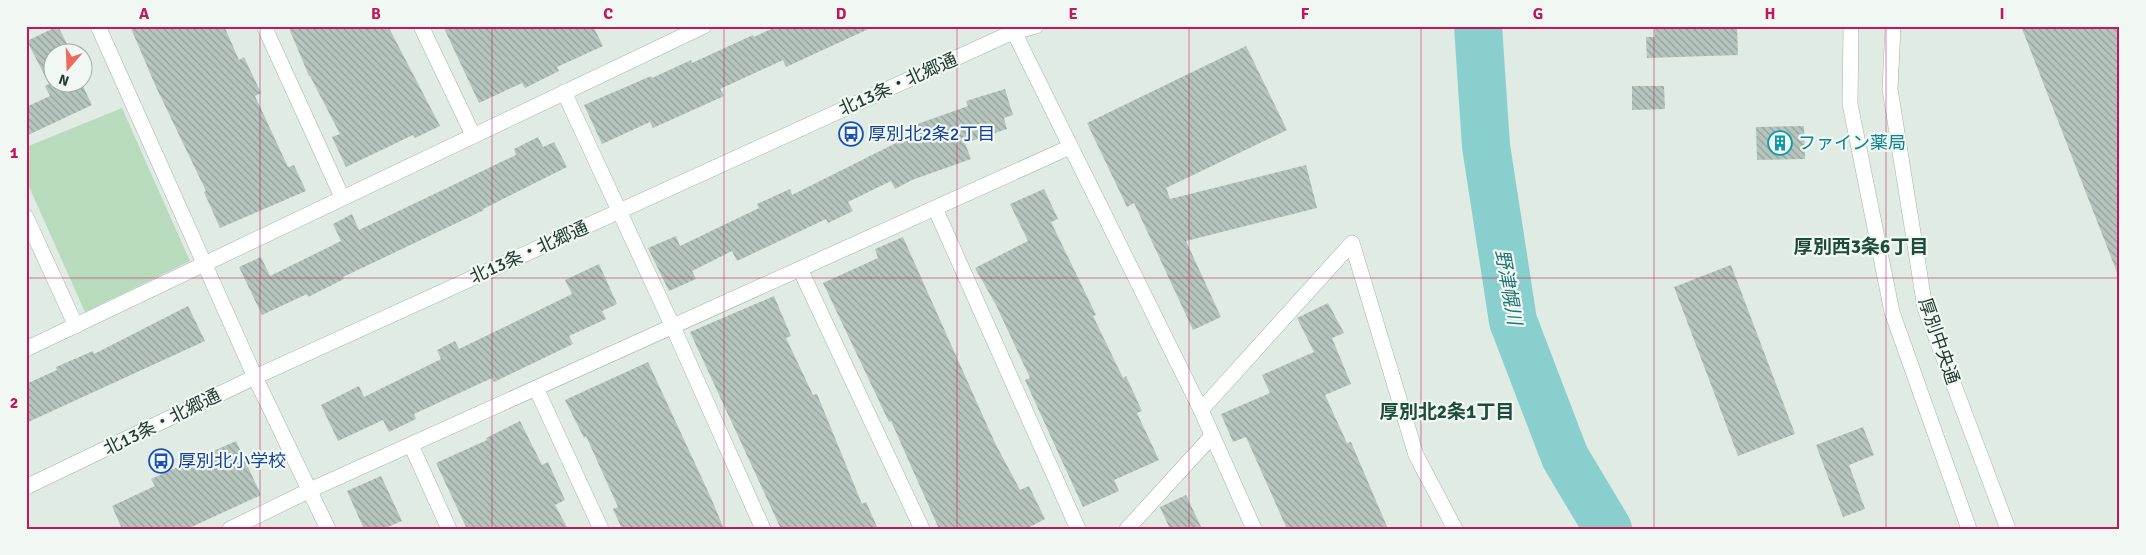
<svg xmlns="http://www.w3.org/2000/svg" width="2146" height="555" viewBox="0 0 2146 555" font-family="Signika,'Noto Sans JP',sans-serif">
<style>
.park{fill:#b9dbbd}
.lines{fill:none;stroke-linecap:round;stroke-linejoin:round}
.river{stroke:#89cfce;stroke-width:48}
.building{fill:url(#building-back-hatch)}
.street-casing{stroke:#a3b3aa;stroke-width:16}
.secondary-casing{stroke:#9fb6aa;stroke-width:16}
.street{stroke:#fff;stroke-width:15}
.secondary{stroke:#fff;stroke-width:15}
.grid{fill:none;stroke:#c2185b;stroke-width:1;stroke-opacity:0.55}
.labels{text-anchor:middle;stroke-width:4.5;stroke-linejoin:round;paint-order:stroke}
.street-label{font-size:18px;fill:#213b30;stroke:#f1f7f3}
.transit-label{font-size:18px;fill:#164399;stroke:#f1f7f3;text-anchor:start}
.culture-label{font-size:18px;fill:#0d838f;stroke:#f1f7f3;text-anchor:start}
.neighbourhood-label{font-size:19px;font-weight:bold;fill:#1e4c3a;stroke:#f1f7f3}
.water-label{font-size:19px;font-style:italic;fill:#1d7475;stroke:#f1f7f3}
.neatline{fill:none;stroke:#c2185b;stroke-width:2}
.grid-label{font-size:16px;text-anchor:middle;font-weight:bold;fill:#c2185b}
</style>
<defs>
<pattern id="building-back-hatch" width="6" height="6" patternUnits="userSpaceOnUse" patternTransform="scale(1.25)"><rect width="6" height="6" fill="#b6c5bd"/><path d="M-1 5l2 2M0 0l6 6M5-1l2 2" fill="none" stroke="#94a19a"/></pattern>
</defs>
<rect width="100%" height="100%" fill="#e0ebe4"/>
<path class="park" d="M122 108 190 261 85 312 26 180V147Z"/>
<g class="lines">
<path class="river" d="M1478 26 1486 146 1513 321 1565 457 1608 529"/>
</g>
<g class="building">
<path d="M58 26 71 52H52V82H81L92 105 26 136V107L50 96 45 86 49 84 27 41Z"/>
<path d="M130 26H224L239 60 244 57 261 93 255 96 288 167 294 165 306 191 220 228 204 192 206 191 156 87Z"/>
<path d="M288 26H388L440 126 415 138 413 135 346 167 332 137 340 134 310 76H309Z"/>
<path d="M443 26H593L603 46 557 67 559 71 525 88 522 83 479 103Z"/>
<path d="M777 26H875L786 67 783 60 720 89 724 96 653 128 650 122 602 144 584 105 651 76 652 78 691 60 692 63 753 35 754 37Z"/>
<path d="M1654 26H1737L1738 55 1647 58 1646 37H1655Z"/>
<path d="M2021 26H2120V275H2118Z"/>
<path d="M1246 46 1287 130 1166 188 1170 199 1306 165 1317 208 1186 241 1221 317 1193 330 1134 203 1127 207 1087 123Z"/>
<path d="M1632 86H1664L1665 109 1632 110Z"/>
<path d="M1005 89 1013 115 1004 118 1007 129 965 143 971 159 912 180 895 189 891 181 848 202 853 211 828 223 826 219 737 261 732 251 692 271 696 279 669 291 648 248 676 236 680 246 759 208 757 204 790 189 792 195 912 135 909 127 968 106 966 101Z"/>
<path d="M1804 126 1805 159 1757 160 1756 127Z"/>
<path d="M538 137 543 147 554 142 567 167 483 209 484 210 343 277 344 279 308 297 307 294 262 315 239 267 261 257 270 276 341 241 333 224 352 214 359 230 516 155 514 149Z"/>
<path d="M1044 189 1058 219 1051 222 1096 315 1093 316 1123 378 1126 376 1142 411 1137 413 1159 460 1114 480 1119 491 1083 507 1025 380 1030 378 996 305 975 268 1028 241 1010 204Z"/>
<path d="M903 237 995 443 1020 490 1029 486 1045 519 1026 529H939L891 421 889 422 823 283 878 258 875 249Z"/>
<path d="M599 264 617 304 602 311 606 319 569 336 573 344 494 382 492 378 414 414 416 419 389 432 383 420 338 441 321 405 359 386 364 397 441 359 437 350 455 341 459 349 572 294 565 280Z"/>
<path d="M1731 265 1795 434 1738 456 1674 287Z"/>
<path d="M774 296 791 336 786 338 813 395 817 394 862 504 866 502 878 529H781L690 332Z"/>
<path d="M1328 303 1344 333 1332 338 1351 384 1325 395 1347 443 1351 442 1388 529H1287L1246 437 1233 442 1221 414 1270 393 1262 375 1314 352 1297 318Z"/>
<path d="M188 306 205 341 26 423V384L57 370 56 367 93 351 94 354Z"/>
<path d="M648 362 711 498 724 529H622L613 509 618 507 586 436 584 438 565 400Z"/>
<path d="M520 421 542 465 548 462 565 500 555 505 568 529H467L436 463 487 440 486 438Z"/>
<path d="M1863 427 1874 455 1849 465 1865 509 1843 517 1816 445Z"/>
<path d="M236 441 261 495 187 529H122L112 506 155 486 151 479Z"/>
<path d="M381 476 402 521 383 529H364L347 491Z"/>
<path d="M1186 495 1202 529H1170L1160 507Z"/>
</g>
<g class="lines">
<g class="street-casing">
<g id="street">
<path d="M98 26 255 377 328 529"/>
<path d="M264 26 342 197"/>
<path d="M421 26 473 135"/>
<path d="M564 92 673 327 763 529"/>
<path d="M935 208 1078 529"/>
<path d="M26 217 76 326"/>
<path d="M800 269 922 529"/>
<path d="M26 349 704 26"/>
<path d="M536 388 601 529"/>
<path d="M1201 410 1352 243 1416 455 1455 529"/>
<path d="M411 445 449 529"/>
<path d="M230 529 310 490 1070 147"/>
<path d="M1127 529 1212 436"/>
</g>
</g>
<g class="secondary-casing">
<g id="secondary">
<path d="M1011 26 1201 410 1254 529"/>
<path d="M1851 26 1850 104 1892 312 1969 529"/>
<path d="M1893 26 1890 89 1925 308 2008 529"/>
<path d="M26 487 255 377 1013 32 1036 26"/>
</g>
</g>
<use href="#street" class="street"/>
<use href="#secondary" class="secondary"/>
</g>
<path class="grid" d="M260 26V529M492 26V529M724 26V529M957 26V529M1189 26V529M1421 26V529M1654 26V529M1886 26V529M26 278H2120"/>
<defs>
<g id="bus-ring" transform="scale(1.25)"><circle r="9.5" fill="#f1f7f3" stroke="#1a4fb4" stroke-width="1.5"/><path d="M-5-6H5V4H4V6H2V4H-2V6H-4V4H-5ZM-3.5-4V0h7V-4ZM-3.5 1.2v1.5H-2V1.2ZM2 1.2v1.5H3.5V1.2Z" fill="#1a4fb4"/></g>
<g id="building-ring" transform="scale(1.25)"><circle r="9.5" fill="#f1f7f3" stroke="#0f9aa8" stroke-width="1.5"/><path d="M-4-6H4V6H1V3H-1V6H-4ZM-2.5-4.3h1.7v1.8h-1.7ZM.8-4.3h1.7v1.8H.8ZM-2.5-1h1.7V.8h-1.7ZM.8-1h1.7V.8H.8Z" fill="#0f9aa8"/></g>
</defs>
<g fill-rule="evenodd">
<use href="#bus-ring" x="851" y="134"/>
<use href="#building-ring" x="1780" y="143"/>
<use href="#bus-ring" x="161" y="461"/>
</g>
<g class="labels">
<g class="street-label">
<text transform="translate(898 84) rotate(-24)" y="6">北13条・北郷通</text>
<text transform="translate(529 252) rotate(-24)" y="6">北13条・北郷通</text>
<text transform="translate(1939 341) rotate(71)" y="6">厚別中央通</text>
<text transform="translate(162 422) rotate(-26)" y="6">北13条・北郷通</text>
</g>
<g class="transit-label">
<text x="868" y="140">厚別北2条2丁目</text>
<text x="178" y="467">厚別北小学校</text>
</g>
<g class="culture-label">
<text x="1798" y="149">ファイン薬局</text>
</g>
<g class="neighbourhood-label">
<text x="1861" y="253">厚別西3条6丁目</text>
<text x="1447" y="418">厚別北2条1丁目</text>
</g>
<g class="water-label">
<text transform="translate(1509 287) rotate(80)" y="7">野津幌川</text>
</g>
</g>
<rect width="2146" height="555" fill="none" stroke="#f1f7f3" stroke-width="55"/>
<g transform="translate(68 68) rotate(199)"><circle r="24" fill="#f1f7f3" stroke="#9eaca5"/>
<path d="M0-4L9 19L0 12L-9 19Z" fill="#ee685b"/>
<text y="-8" font-size="14" font-weight="bold" text-anchor="middle" fill="#213b30">N</text>
</g>
<rect x="28" y="28" width="2090" height="500" class="neatline"/>
<g class="grid-label">
<text x="144" y="19">A</text>
<text x="376" y="19">B</text>
<text x="608" y="19">C</text>
<text x="841" y="19">D</text>
<text x="1073" y="19">E</text>
<text x="1305" y="19">F</text>
<text x="1538" y="19">G</text>
<text x="1770" y="19">H</text>
<text x="2002" y="19">I</text>
<text x="14" y="158">1</text>
<text x="14" y="408">2</text>
</g>
</svg>
